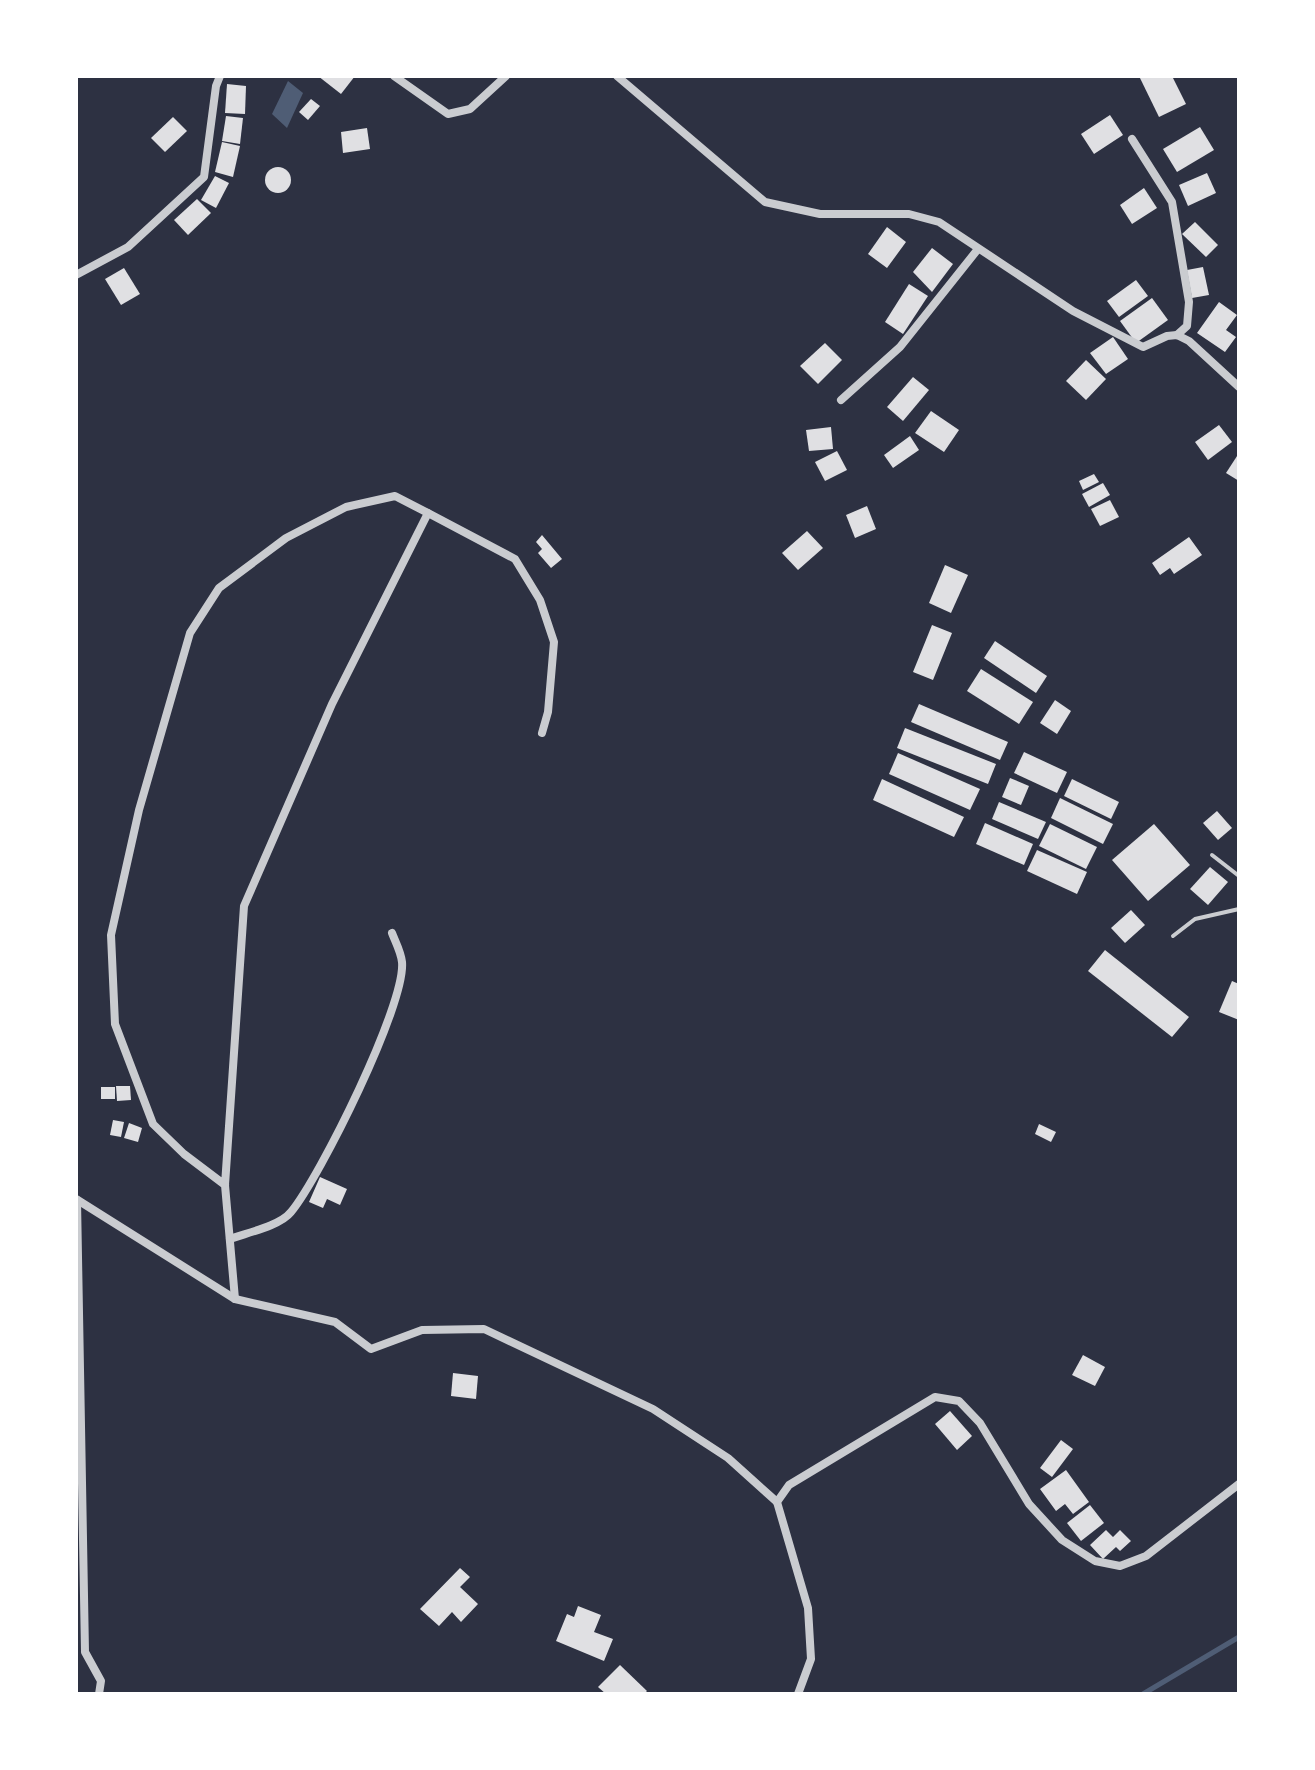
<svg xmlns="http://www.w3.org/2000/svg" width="1315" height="1770" viewBox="0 0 1315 1770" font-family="Rubik,sans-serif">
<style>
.water{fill:#4f5d75}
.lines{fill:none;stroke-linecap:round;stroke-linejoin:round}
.stream{stroke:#4f5d75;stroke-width:5}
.building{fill:#e0e0e3}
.service{stroke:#caccd0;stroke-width:4}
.minor{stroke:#caccd0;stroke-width:8}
</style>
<rect width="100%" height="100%" fill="#2d3142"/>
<path class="water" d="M288 81 303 93 287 128 272 114Z"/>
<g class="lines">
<path class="stream" d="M1143 1694 1239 1637"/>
</g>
<g class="building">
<path d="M318 76H355L341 94Z"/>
<path d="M1139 76H1172L1186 104 1159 117Z"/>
<path d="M227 84 246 86 245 114 225 113Z"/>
<path d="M311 99 320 106 308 120 299 112Z"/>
<path d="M1110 115 1123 135 1094 154 1081 134Z"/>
<path d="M226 116 243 118 240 144 222 141Z"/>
<path d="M173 117 187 131 165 152 151 138Z"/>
<path d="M1200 127 1214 150 1177 172 1163 149Z"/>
<path d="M367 128 370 149 343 153 341 132Z"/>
<path d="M222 142 240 146 233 177 215 172Z"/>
<circle cx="278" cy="180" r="13"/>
<path d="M1207 173 1216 193 1188 206 1179 185Z"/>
<path d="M215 176 229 183 216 208 201 200Z"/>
<path d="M1144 188 1157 208 1132 224 1120 205Z"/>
<path d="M197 199 211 213 188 235 174 220Z"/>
<path d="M1195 222 1218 245 1206 257 1182 234Z"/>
<path d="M887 227 906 242 887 268 868 254Z"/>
<path d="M932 248 953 264 932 292 913 272Z"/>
<path d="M1203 267 1209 295 1192 298 1187 270Z"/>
<path d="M124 268 140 294 121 305 105 279Z"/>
<path d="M1136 280 1148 296 1119 317 1107 301Z"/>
<path d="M909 284 928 296 903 334 885 322Z"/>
<path d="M1152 298 1168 320 1136 343 1120 321Z"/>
<path d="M1219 302 1237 315 1226 330 1236 337 1225 352 1197 333Z"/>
<path d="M1113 337 1128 359 1106 374 1090 353Z"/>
<path d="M825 343 842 360 818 384 800 366Z"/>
<path d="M1086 360 1106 379 1086 400 1066 381Z"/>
<path d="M913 377 929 390 903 421 887 407Z"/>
<path d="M931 411 959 430 944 452 915 433Z"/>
<path d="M1219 425 1232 442 1208 460 1195 442Z"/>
<path d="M831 427 833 449 809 451 806 430Z"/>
<path d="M910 436 919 450 893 468 884 455Z"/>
<path d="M837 451 847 470 825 481 815 462Z"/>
<path d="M1239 453V481L1226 473Z"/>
<path d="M1094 474 1099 482 1083 490 1079 481Z"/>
<path d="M1103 483 1110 495 1089 507 1082 494Z"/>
<path d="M1110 500 1119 517 1100 526 1091 509Z"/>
<path d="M867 506 876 529 855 538 846 515Z"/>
<path d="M807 531 823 548 798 570 782 553Z"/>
<path d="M542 535 562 559 551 568 538 553 542 549 536 542Z"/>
<path d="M1189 537 1202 555 1174 574 1170 568 1160 575 1152 563Z"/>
<path d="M945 565 968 575 951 613 929 603Z"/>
<path d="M932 625 952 633 933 680 913 672Z"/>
<path d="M995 641 1047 676 1036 693 984 658Z"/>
<path d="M981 669 1033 702 1019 724 967 691Z"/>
<path d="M1055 700 1071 711 1057 734 1040 723Z"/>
<path d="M919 704 1008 742 1000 760 911 722Z"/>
<path d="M905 728 996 764 988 784 897 748Z"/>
<path d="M1024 752 1067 772 1057 793 1014 773Z"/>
<path d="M898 753 980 789 970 810 889 774Z"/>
<path d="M1010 778 1029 786 1021 805 1002 797Z"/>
<path d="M882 779 964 817 954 837 873 800Z"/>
<path d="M1072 779 1119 802 1111 819 1064 796Z"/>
<path d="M1060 798 1113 824 1103 844 1051 818Z"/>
<path d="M999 802 1046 822 1038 839 992 819Z"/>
<path d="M1217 811 1232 828 1218 840 1203 823Z"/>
<path d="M985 823 1033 844 1024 865 976 844Z"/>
<path d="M1050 824 1097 847 1086 869 1039 846Z"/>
<path d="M1154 824 1190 865 1148 901 1112 860Z"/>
<path d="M1037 850 1087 872 1077 894 1027 871Z"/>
<path d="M1210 867 1228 882 1208 905 1190 889Z"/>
<path d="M1131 910 1145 925 1125 943 1111 928Z"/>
<path d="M1105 950 1189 1017 1172 1037 1088 971Z"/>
<path d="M1232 981 1239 984V1020L1219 1012Z"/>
<path d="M116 1086H130L131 1100 117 1101Z"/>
<rect x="101" y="1087" width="14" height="12"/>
<path d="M113 1120 124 1122 121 1137 110 1135Z"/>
<path d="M129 1123 142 1128 138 1142 124 1138Z"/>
<path d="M1039 1124 1056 1132 1051 1142 1035 1134Z"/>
<path d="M320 1177 347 1189 340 1205 327 1199 323 1208 309 1202Z"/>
<path d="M1083 1355 1105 1367 1095 1386 1072 1375Z"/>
<path d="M453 1373 478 1376 476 1399 451 1396Z"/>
<path d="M950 1411 972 1436 957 1450 935 1424Z"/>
<path d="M1061 1440 1073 1449 1052 1477 1040 1468Z"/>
<path d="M1066 1470 1089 1502 1073 1514 1065 1504 1056 1511 1040 1489Z"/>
<path d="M1090 1505 1104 1523 1081 1541 1067 1523Z"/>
<path d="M1106 1530 1113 1537 1120 1530 1131 1541 1120 1551 1116 1547 1103 1559 1090 1545Z"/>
<path d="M460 1568 470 1577 460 1587 478 1604 461 1622 452 1612 439 1626 420 1609Z"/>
<path d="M578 1606 601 1615 594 1632 613 1639 604 1661 556 1641 567 1614 574 1617Z"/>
<path d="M620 1665 647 1691 644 1694H606L598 1687Z"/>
</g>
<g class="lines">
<g class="service">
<path d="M1212 855 1239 876"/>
<path d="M1173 936 1195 919 1239 909"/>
</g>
<g class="minor">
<path d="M394 76 448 114 470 109 506 76"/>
<path d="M617 76 765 202 820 214H909L939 222 1073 311 1143 347 1167 336 1177 335 1189 341 1239 387"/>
<path d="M1132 139 1172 202 1189 302 1187 326 1177 335"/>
<path d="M76 275 128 247 204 177 216 86 220 76"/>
<path d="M841 400 900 347 978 249"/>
<path d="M428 513 515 559 540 600 554 642 548 712 542 733"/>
<path d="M225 1185 184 1154 153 1124 115 1024 111 935 139 810 190 633 219 588 286 538 346 507 395 496 428 513 332 704 244 906 225 1185 235 1299"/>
<path d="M76 1199 235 1299 335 1322 371 1349 422 1330 484 1329 653 1409 728 1458 777 1502"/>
<path d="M77 1200 85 1652 101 1681 99 1694"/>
<path d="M230 1239C246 1233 280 1226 291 1212 320 1177 406 1004 402 962 401 952 395 941 392 933"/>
<path d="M798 1694 811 1659 808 1608 777 1502 789 1485 935 1397 959 1401 980 1423 1029 1504 1062 1540 1095 1561 1120 1566 1146 1556 1239 1484"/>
</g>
</g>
<rect width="1315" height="1770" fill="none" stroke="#ffffff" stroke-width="156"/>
</svg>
